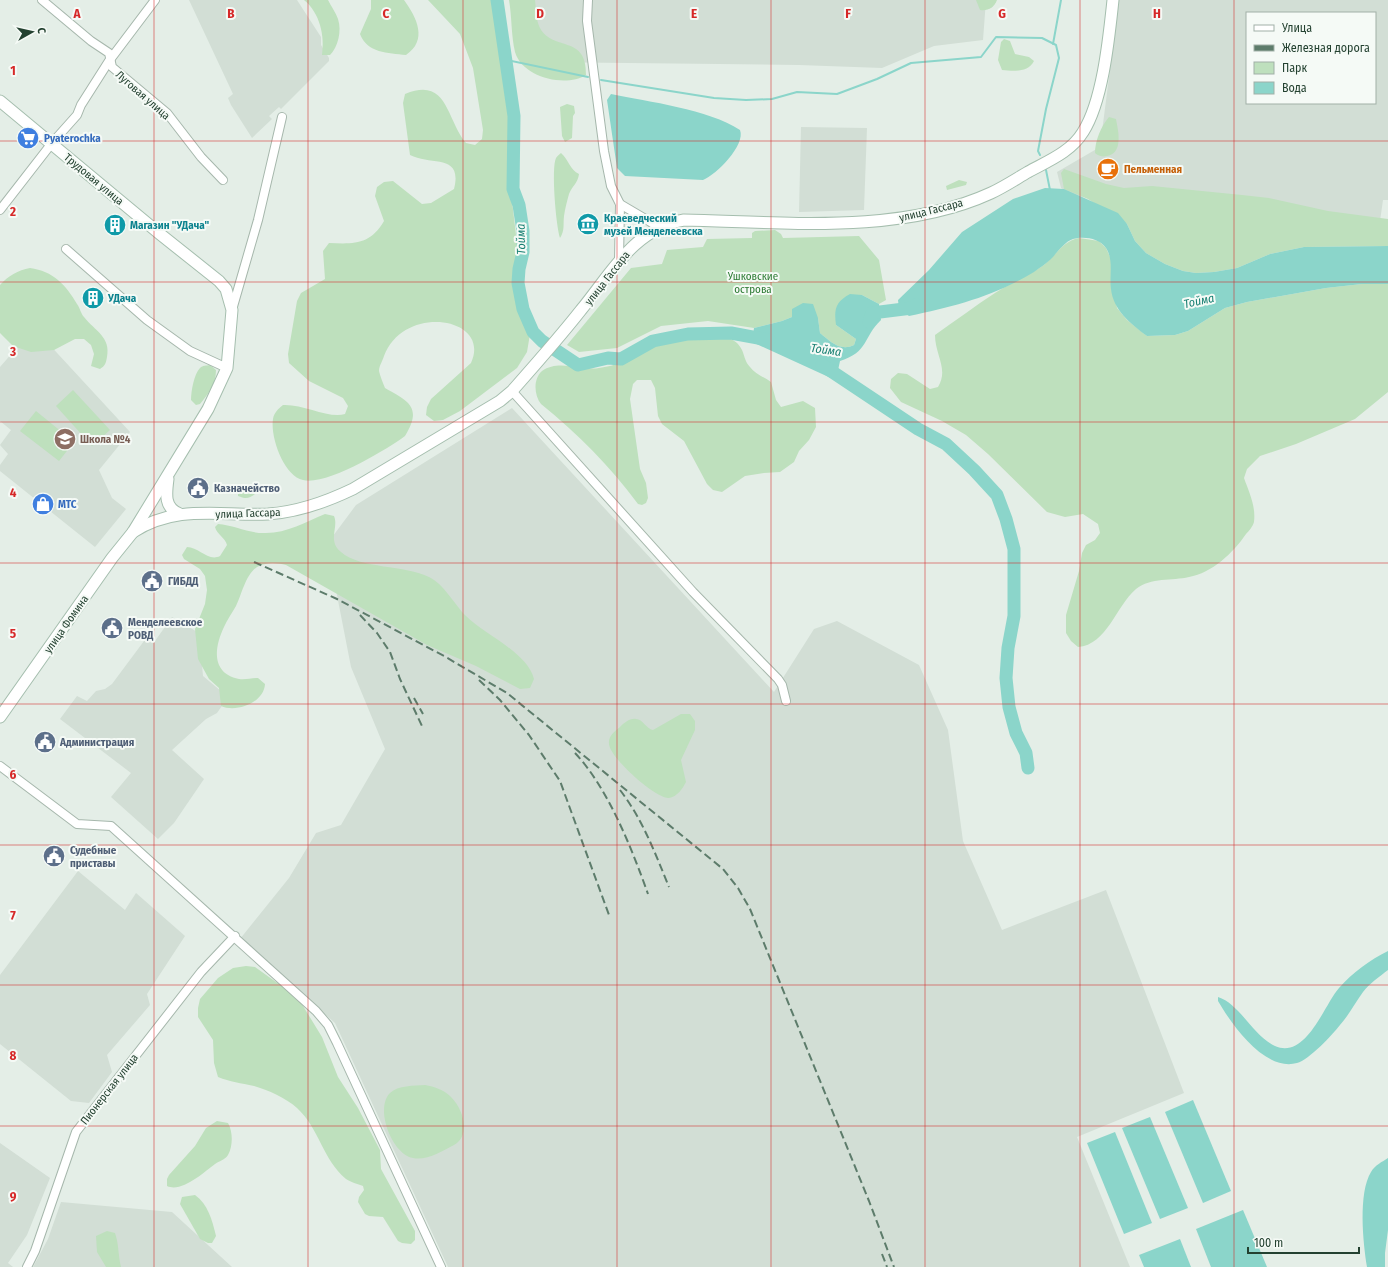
<svg xmlns="http://www.w3.org/2000/svg" width="1388" height="1267" viewBox="0 0 1388 1267" font-family="'Fira Sans Condensed',sans-serif">
<style>
.built{fill:#d2ded5;fill-rule:evenodd}
.green{fill:#bee0bd}
.water{fill:#8bd5ca}
.lines{fill:none;stroke-linecap:round;stroke-linejoin:round}
.stream{stroke:#8bd5ca;stroke-width:2}
.river{stroke:#8bd5ca;stroke-width:13}
.street-casing{stroke:#a6b7ac;stroke-width:10}
.secondary-casing{stroke:#a5beae;stroke-width:13}
.street{stroke:#fff;stroke-width:8}
.secondary{stroke:#fff;stroke-width:11}
.rail{stroke:#5d7c6b;stroke-width:2;stroke-dasharray:8 4;stroke-linecap:butt}
.grid{fill:none;stroke:#d62828;stroke-width:1;stroke-opacity:0.55}
.labels{text-anchor:middle;stroke-width:4;stroke-linejoin:round;paint-order:stroke}
.street-label{font-size:11px;fill:#234130;stroke:#f5faf6}
.shop-label{font-size:11px;font-weight:bold;fill:#366cbe;stroke:#f5faf6;text-anchor:start}
.food-label{font-size:11px;font-weight:bold;fill:#c56008;stroke:#f5faf6;text-anchor:start}
.culture-label{font-size:11px;font-weight:bold;fill:#0d838f;stroke:#f5faf6;text-anchor:start}
.park-label{font-size:11px;fill:#2b7a32;stroke:#f5faf6}
.education-label{font-size:11px;font-weight:bold;fill:#785e54;stroke:#f5faf6;text-anchor:start}
.service-label{font-size:11px;font-weight:bold;fill:#4e5e75;stroke:#f5faf6;text-anchor:start}
.water-label{font-size:12px;font-style:italic;fill:#198073;stroke:#f5faf6}
.grid-label{font-size:13px;text-anchor:middle;font-weight:bold;fill:#d62828;stroke:#f5faf6;stroke-width:4;stroke-linejoin:round;paint-order:stroke}
</style>
<rect width="100%" height="100%" fill="#e4eee7"/>
<g class="built">
<path d="M189 0H297L321 37V45L329 58V61L281 109 279 107 269 116 272 119 252 138 231 105 228 98 233 94Z"/>
<path d="M529 0H986L983 40 934 46 882 68 799 65 537 62Z"/>
<path d="M1119 0H1388V200H1383L1379 228 1076 196 1061 188 1057 172 1100 147ZM1247 13H1375V103H1247Z"/>
<path d="M801 127 867 128 864 210 799 212Z"/>
<path d="M34 328 130 432 99 470 112 498 126 509 95 547 0 471V465L8 454 0 445 11 430 0 421V367Z"/>
<path d="M512 408 774 692 814 629 837 621 919 665 948 730 963 841 1002 930 1106 890 1184 1093 1077 1137 1130 1267H448L335 1023 240 939 289 878 316 833 341 825 385 749 351 667 327 544 356 505Z"/>
<path d="M172 617 199 633 203 676 228 697 217 713 206 719 172 750 204 779 174 823 158 839 111 797 131 773 60 719 77 696 87 701 96 691 105 689 112 684 147 637 155 641Z"/>
<path d="M78 871 125 910 136 893 185 936 147 994 150 1005 107 1055 112 1072 89 1103 71 1101 0 1044V975Z"/>
<path d="M0 1143 50 1178 27 1235 8 1263 13 1267H0Z"/>
<path d="M61 1202 172 1212 232 1267H33L48 1239Z"/>
</g>
<g class="green">
<path d="M304 0H328C331 6 336 13 338 19 342 31 338 47 330 55H322C325 36 320 13 304 0Z"/>
<path d="M371 0H404C417 18 428 40 406 55 388 53 367 53 360 34L371 9Z"/>
<path d="M428 0H492L512 98 513 136 508 167 518 252 513 280 516 299 530 334 527 352 517 368 460 411 443 420 434 421 426 415 427 407 431 399 471 363C492 317 404 303 384 356 383 360 379 366 379 371 380 376 383 383 385 388 408 401 423 407 405 436 386 450 326 486 303 480 284 476 270 437 273 419 274 413 278 409 283 405 304 404 329 419 345 414L348 406 343 398 309 381 289 363 288 354 297 301 301 293 325 279 323 251 329 243C354 244 370 245 384 221L375 196 377 187 384 182 393 181 422 204 431 203 454 189C463 153 431 166 410 155L403 103 405 94C448 76 446 119 466 143L475 145 482 139 483 130 473 68 460 34Z"/>
<path d="M509 0H535C536 8 536 21 540 28 553 52 587 34 586 75 565 88 522 77 515 52 511 35 512 17 509 0Z"/>
<path d="M976 0H997C994 8 988 11 980 10Z"/>
<path d="M1004 39 1010 41 1015 54 1029 57 1034 61C1028 73 1013 71 1002 70L998 60 1001 42Z"/>
<path d="M567 104 574 106 575 113 573 116 572 138 565 142 562 136 560 107Z"/>
<path d="M1109 117 1116 119C1118 130 1124 153 1107 156 1103 157 1098 156 1095 153 1095 141 1101 126 1109 117Z"/>
<path d="M561 153C569 160 570 170 579 174 578 183 572 186 569 194 567 201 565 209 564 216 563 225 565 230 560 238 556 226 551 168 556 158 557 156 559 155 561 153Z"/>
<path d="M1064 169 1106 184 1124 188 1152 186 1242 195 1269 198 1328 211 1388 219V246L1304 247 1270 254 1237 268 1214 272 1196 273 1183 271 1165 264 1146 253 1135 241 1127 224 1088 199 1064 189 1061 173Z"/>
<path d="M959 180 967 182 966 185 947 190 946 186Z"/>
<path d="M775 230 781 234 783 238 859 236 879 260 886 300 879 304 862 295 836 325 856 339 854 345C840 352 830 341 820 333L818 318 792 317 782 321 754 328 708 321 661 326 617 348 579 352 567 345 631 268 662 264 667 250 703 247 707 239 752 238V233L755 231Z"/>
<path d="M1079 238 1099 241 1106 248 1111 259V272L1117 308 1127 320 1147 336 1175 335 1188 331 1225 308 1247 302 1326 288 1362 284H1388V392L1355 419 1296 444 1260 456 1247 469 1244 478C1249 492 1256 506 1254 522 1253 526 1249 531 1246 534 1233 553 1212 573 1189 577 1172 581 1151 577 1136 589 1116 606 1107 645 1078 647L1071 641 1066 633V615L1079 571 1082 553 1086 545 1095 540 1100 533 1098 524 1083 514 1065 517 1047 512 988 454 966 435 942 421 901 402 890 388 891 379 898 373 907 374 930 389 938 387C949 369 935 355 935 335 955 321 975 306 995 293 1010 283 1026 277 1041 267 1054 258 1062 241 1079 238Z"/>
<path d="M30 268C53 271 66 285 77 304 80 308 81 314 84 317 95 331 111 337 107 357 106 363 105 366 100 369L91 366 94 354 91 345 84 339H75L54 350 31 352 13 346 0 333V285C8 276 18 270 30 268Z"/>
<path d="M709 335C722 336 736 337 742 350 745 357 745 362 750 367 755 374 764 377 771 382L776 400 781 407 803 401 815 408 816 427 809 440 799 451 794 462 780 472 764 473 745 476 722 492 713 490 707 484 684 441 662 424 658 416 655 388 651 380H637L633 384 630 399 640 469 646 483 648 498 646 503 642 505 638 504C609 465 579 435 541 404 534 395 533 379 542 371 559 359 581 371 599 368 623 365 634 355 656 346 671 340 692 339 709 335Z"/>
<path d="M210 365 216 370C216 384 209 393 200 404L196 405 191 400C191 391 194 374 200 368 203 365 206 366 210 365Z"/>
<path d="M73 390 110 430 92 446 56 406Z"/>
<path d="M36 411 74 442 59 461 20 431Z"/>
<path d="M249 487 254 490 255 494C249 499 245 499 238 496V492L242 488Z"/>
<path d="M325 514 334 516C339 527 327 541 341 552 360 569 406 565 429 577 444 584 454 604 466 616 485 635 527 652 534 679L530 688 520 689 476 666 427 645 286 565C278 563 267 562 259 566 246 572 242 594 236 606 232 613 227 620 224 627 214 648 211 673 239 679 245 680 252 678 258 678L265 684C264 703 236 713 221 706L219 688 209 679 198 659 195 629 205 604 207 590 205 576 200 569 184 559 182 555 187 547C199 547 208 562 220 556L227 545C225 537 217 535 215 527L218 524C234 525 250 534 266 533 287 533 306 522 325 514Z"/>
<path d="M681 714H690L695 721V730L681 760 686 782C683 788 677 797 669 798 656 799 610 758 609 744 608 736 615 731 620 727 624 723 630 718 636 719 643 719 646 729 653 730Z"/>
<path d="M246 966 255 967 290 992 300 1001 322 1037 338 1077 358 1108 380 1150 381 1169 415 1231V1240L411 1244 402 1243 398 1241 383 1217 369 1216 365 1214 358 1202 359 1197 364 1190 363 1186C358 1184 350 1182 346 1179 323 1160 319 1128 297 1108 286 1098 268 1090 254 1086 241 1083 230 1082 218 1077L214 1063 213 1040 198 1017V1008L200 999 218 978 233 968Z"/>
<path d="M425 1085C435 1087 442 1089 450 1096 463 1108 472 1135 454 1145 443 1151 426 1161 413 1158 393 1155 374 1109 390 1093 398 1085 414 1086 425 1085Z"/>
<path d="M217 1121 228 1123C233 1132 233 1146 228 1155 225 1160 219 1161 215 1164 204 1172 182 1193 167 1186V1179L169 1175 195 1146 206 1128Z"/>
<path d="M195 1195C208 1204 212 1220 216 1236L212 1243H208L200 1239 180 1204 182 1197Z"/>
<path d="M107 1231 115 1233C119 1244 118 1255 121 1267H106L97 1252 96 1236Z"/>
</g>
<g class="water">
<path d="M611 94C649 102 708 109 740 130 746 145 716 175 703 180L625 176 617 168 607 100Z"/>
<path d="M1045 188 1064 189 1118 213 1127 224 1135 241 1146 253 1165 264 1183 271 1196 273 1214 272 1237 268 1270 254 1304 247 1388 246V284H1362L1326 288 1247 302 1225 308 1188 331 1175 335 1147 336C1131 324 1113 310 1111 289 1109 276 1114 260 1106 248 1099 238 1084 236 1073 239 1064 242 1057 253 1051 259 1046 264 1039 268 1034 272 992 297 955 306 909 316L899 309 898 300 929 270 962 232 1013 199Z"/>
<path d="M850 294 862 295 879 304 881 320C863 337 869 352 840 361L837 375 833 379 752 342 754 328 782 321 792 317V309L803 303 813 304 818 318 820 333C830 341 840 352 854 345L856 339 836 325C834 310 835 302 850 294Z"/>
<path d="M1388 951V970C1379 977 1370 983 1363 992 1355 1003 1349 1015 1340 1025 1332 1035 1309 1060 1297 1063 1265 1072 1232 1025 1218 1001V997C1240 1004 1253 1036 1275 1046 1306 1060 1324 1005 1339 988 1353 972 1370 960 1388 951Z"/>
<path d="M1193 1100 1231 1191 1203 1203 1165 1112Z"/>
<path d="M1150 1117 1188 1208 1160 1219 1122 1128Z"/>
<path d="M1115 1132 1152 1223 1124 1234 1087 1143Z"/>
<path d="M1388 1158V1230L1385 1253V1267H1367C1363 1243 1358 1193 1371 1172 1375 1165 1382 1162 1388 1158Z"/>
<path d="M1243 1210 1267 1267H1211L1196 1229Z"/>
<path d="M1180 1239 1191 1267H1144L1139 1255Z"/>
</g>
<g class="lines">
<g class="stream">
<path d="M1053 44 1061 0"/>
<path d="M507 60 588 77"/>
<path d="M601 80 714 98 746 100 772 99 797 92 837 94 877 79 911 63 981 57 996 37 1042 38 1056 45 1059 58 1046 109 1038 151 1040 155"/>
<path d="M1046 170 1050 190"/>
</g>
<g class="river">
<path d="M497 0 514 116 513 189 519 205 523 231V252L519 269 518 283 523 309 533 332 542 341 578 365 608 358 621 359 653 341 688 334 731 333 769 340"/>
<path d="M869 322 872 313 912 308 916 305"/>
<path d="M822 365 918 429 946 444 974 470 997 495 1006 519 1014 549V616L1008 648 1006 678 1009 707 1016 733 1026 753 1028 768"/>
</g>
<g class="street-casing">
<g id="street">
<path d="M42 0 91 41 109 53 112 67 167 113 201 157 223 180"/>
<path d="M588 0 587 21 604 151 611 186 620 204 619 261"/>
<path d="M620 204 659 227"/>
<path d="M0 210 52 143 77 115 81 105 109 61 155 0"/>
<path d="M66 249 147 320 190 351 227 368"/>
<path d="M232 310 258 220 282 117"/>
<path d="M512 391 693 592 778 679 782 685 786 701"/>
<path d="M0 766 77 824 111 826 316 1011 328 1025 337 1043 441 1267"/>
<path d="M27 1267 35 1251 76 1132 201 972 235 936"/>
</g>
</g>
<g class="secondary-casing">
<g id="secondary">
<path d="M0 101 160 234 219 281 226 289 232 310 227 368 208 409 133 532 112 558 0 717"/>
<path d="M168 479C166 494 164 508 180 514"/>
<path d="M133 532C177 504 219 516 268 514 298 512 326 502 353 489L500 401 512 391C535 365 559 338 581 310 611 274 633 229 684 220 782 222 900 235 991 193 1004 187 1016 179 1028 172 1048 161 1071 152 1083 132 1103 101 1109 37 1113 0"/>
</g>
</g>
<use href="#street" class="street"/>
<use href="#secondary" class="secondary"/>
<g class="rail">
<path d="M254 562 337 599 444 656 507 693 723 869 738 888 750 909 869 1201 894 1267"/>
<path d="M360 615 377 633 390 652 400 679 422 726"/>
<path d="M479 680 500 700 529 735 560 781 609 915"/>
<path d="M414 698 423 714"/>
<path d="M575 753C608 788 632 849 648 894"/>
<path d="M620 790C643 820 655 853 669 887"/>
<path d="M882 1254 887 1267"/>
</g>
</g>
<path class="grid" d="M154 0V1267M308 0V1267M463 0V1267M617 0V1267M771 0V1267M925 0V1267M1080 0V1267M1234 0V1267M0 141H1388M0 282H1388M0 422H1388M0 563H1388M0 704H1388M0 845H1388M0 985H1388M0 1126H1388"/>
<defs>
<g id="supermarket-disc" transform="scale(1.15)"><circle r="9.5" fill="#3f7fe0" stroke="#f5faf6"/><path d="M-6-5.5h2.5l.6 2H6L4.5 2H-2.5L-4.4-4H-6ZM-1.5 3.2a1.3 1.3 0 1 0 .1 0ZM3 3.2a1.3 1.3 0 1 0 .1 0Z" fill="#fff"/></g>
<g id="cafe-disc" transform="scale(1.15)"><circle r="9.5" fill="#e8710a" stroke="#f5faf6"/><path d="M-5.5-4.5H6V0H3Q3 3.5 0 3.5H-2.5Q-5.5 3.5-5.5 0ZM3-3.2v2h1.7v-2ZM-6 4.5H4V6H-6Z" fill="#fff"/></g>
<g id="museum-disc" transform="scale(1.15)"><circle r="9.5" fill="#0f9aa8" stroke="#f5faf6"/><path d="M0-6L6-3V-2H-6V-3ZM-5-1h2V3h-2ZM-1-1h2V3h-2ZM3-1h2V3H3ZM-6 4H6V6H-6Z" fill="#fff"/></g>
<g id="building-disc" transform="scale(1.15)"><circle r="9.5" fill="#0f9aa8" stroke="#f5faf6"/><path d="M-4-6H4V6H1V3H-1V6H-4ZM-2.5-4.3h1.7v1.8h-1.7ZM.8-4.3h1.7v1.8H.8ZM-2.5-1h1.7V.8h-1.7ZM.8-1h1.7V.8H.8Z" fill="#fff"/></g>
<g id="school-disc" transform="scale(1.15)"><circle r="9.5" fill="#8d6e63" stroke="#f5faf6"/><path d="M0-5L7-2L0 1L-7-2ZM-4 1L0 2.5L4 1V4Q0 6-4 4Z" fill="#fff"/></g>
<g id="civic-disc" transform="scale(1.15)"><circle r="9.5" fill="#5c6f8a" stroke="#f5faf6"/><path d="M-.6-6.5H3V-4.5H.6V-3L4-1V1h2V6H-6V1h2V-1L-.6-3ZM-1.2 2.5V6h2.4V2.5Z" fill="#fff"/></g>
<g id="shop-disc" transform="scale(1.15)"><circle r="9.5" fill="#3f7fe0" stroke="#f5faf6"/><path d="M-5-2.5h2.3a2.7 3.5 0 0 1 5.4 0H5L5.5 6h-11ZM-1.5-2.5h3a1.5 2.3 0 0 0-3 0Z" fill="#fff"/></g>
</defs>
<g fill-rule="evenodd">
<use href="#supermarket-disc" x="28" y="138"/>
<use href="#cafe-disc" x="1108" y="169"/>
<use href="#museum-disc" x="588" y="224"/>
<use href="#building-disc" x="115" y="225"/>
<use href="#building-disc" x="93" y="298"/>
<use href="#school-disc" x="65" y="439"/>
<use href="#civic-disc" x="198" y="488"/>
<use href="#shop-disc" x="43" y="504"/>
<use href="#civic-disc" x="152" y="581"/>
<use href="#civic-disc" x="112" y="628"/>
<use href="#civic-disc" x="45" y="742"/>
<use href="#civic-disc" x="54" y="856"/>
</g>
<g class="labels">
<g class="street-label">
<text transform="translate(143 95) rotate(41)" y="4">Луговая улица</text>
<text transform="translate(94 179) rotate(40)" y="4">Трудовая улица</text>
<text transform="translate(931 210) rotate(-14)" y="4">улица Гассара</text>
<text transform="translate(607 278) rotate(-52)" y="4">улица Гассара</text>
<text transform="translate(248 513) rotate(-2)" y="4">улица Гассара</text>
<text transform="translate(66 624) rotate(-55)" y="4">улица Фомина</text>
<text transform="translate(109 1089) rotate(-52)" y="4">Пионерская улица</text>
</g>
<g class="shop-label">
<text x="44" y="142">Pyaterochka</text>
<text x="58" y="508">МТС</text>
</g>
<g class="food-label">
<text x="1124" y="173">Пельменная</text>
</g>
<g class="culture-label">
<text x="604" y="222">Краеведческий<tspan x="604" dy="13">музей Менделеевска</tspan></text>
<text x="130" y="229">Магазин "УДача"</text>
<text x="108" y="302">УДача</text>
</g>
<g class="park-label">
<text x="753" y="280">Ушковские<tspan x="753" dy="13">острова</tspan></text>
</g>
<g class="education-label">
<text x="80" y="443">Школа №4</text>
</g>
<g class="service-label">
<text x="214" y="492">Казначейство</text>
<text x="168" y="585">ГИБДД</text>
<text x="128" y="626">Менделеевское<tspan x="128" dy="13">РОВД</tspan></text>
<text x="60" y="746">Администрация</text>
<text x="70" y="854">Судебные<tspan x="70" dy="13">приставы</tspan></text>
</g>
<g class="water-label">
<text transform="translate(521 239) rotate(-91)" y="4">Тойма</text>
<text transform="translate(1199 301) rotate(-12)" y="4">Тойма</text>
<text transform="translate(826 350) rotate(8)" y="4">Тойма</text>
</g>
</g>
<g class="grid-label">
<text x="77" y="18">A</text>
<text x="231" y="18">B</text>
<text x="386" y="18">C</text>
<text x="540" y="18">D</text>
<text x="694" y="18">E</text>
<text x="848" y="18">F</text>
<text x="1002" y="18">G</text>
<text x="1157" y="18">H</text>
<text x="13" y="75">1</text>
<text x="13" y="216">2</text>
<text x="13" y="356">3</text>
<text x="13" y="497">4</text>
<text x="13" y="638">5</text>
<text x="13" y="779">6</text>
<text x="13" y="920">7</text>
<text x="13" y="1060">8</text>
<text x="13" y="1201">9</text>
</g>
<rect x="1246" y="12" width="130" height="92" fill="#f5faf6" stroke="#a1b0a7"/>
<rect x="1254" y="25" width="20" height="6" fill="#ffffff" stroke="#a1b0a7"/>
<text x="1282" y="32" font-size="12" fill="#234130">Улица</text>
<rect x="1254" y="45" width="20" height="6" fill="#5d7c6b" stroke="#a1b0a7"/>
<text x="1282" y="52" font-size="12" fill="#234130">Железная дорога</text>
<rect x="1254" y="62" width="20" height="12" fill="#bee0bd" stroke="#a1b0a7"/>
<text x="1282" y="72" font-size="12" fill="#234130">Парк</text>
<rect x="1254" y="82" width="20" height="12" fill="#8bd5ca" stroke="#a1b0a7"/>
<text x="1282" y="92" font-size="12" fill="#234130">Вода</text>
<g transform="translate(32 32) rotate(82)" stroke="#f5faf6" stroke-width="3" paint-order="stroke">
<path d="M0-3L7 15L0 10L-7 15Z" fill="#234130"/>
<text y="-6" font-size="11" font-weight="bold" text-anchor="middle" fill="#234130">С</text>
</g>
<path d="M1248 1247v6h111v-6" fill="none" stroke="#234130" stroke-width="2"/>
<text x="1254" y="1247" font-size="12" fill="#234130" stroke="#f5faf6" stroke-width="3" paint-order="stroke">100 m</text>
</svg>
